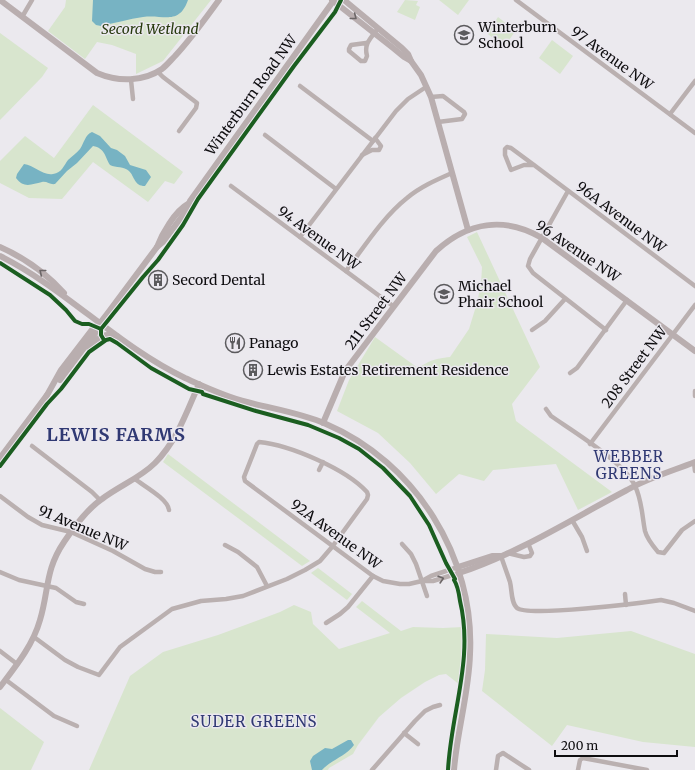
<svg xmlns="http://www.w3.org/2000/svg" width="695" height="770" viewBox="0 0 695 770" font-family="Merriweather,serif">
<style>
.green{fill:#d8e5ce}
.water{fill:#77b3c3}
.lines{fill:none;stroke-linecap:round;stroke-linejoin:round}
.street{stroke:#bab0b0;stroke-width:4.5}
.secondary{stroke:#b9aeaf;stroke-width:6}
.cycleway-casing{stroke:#ebe8ef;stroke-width:6}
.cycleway{stroke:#1b5e20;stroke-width:4}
.oneway{stroke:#6c6667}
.oneway2{stroke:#6d6768}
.labels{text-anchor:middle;stroke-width:3;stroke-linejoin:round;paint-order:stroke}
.poi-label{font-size:14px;fill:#0e0d0f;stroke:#ebe8ef;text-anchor:start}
.park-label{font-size:14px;font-style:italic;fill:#273a0e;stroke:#ebe8ef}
.street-label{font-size:14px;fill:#0e0d0f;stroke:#ebe8ef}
.neighbourhood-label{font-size:15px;letter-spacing:1px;fill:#303973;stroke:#ebe8ef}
.district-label{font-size:18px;font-weight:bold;letter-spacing:1px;fill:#303973;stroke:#ebe8ef}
</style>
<rect width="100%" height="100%" fill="#ebe9ee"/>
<g class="green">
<path d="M66 0H211L163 61 136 74V54L112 45 97 42 85 59 48 31 65 7Z"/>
<path d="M405 0 418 1 416 5 420 7 415 20 397 12Z"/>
<path d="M439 0H469L458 15Z"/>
<path d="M498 17 513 29 514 33 504 47 488 34 489 31Z"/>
<path d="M0 33 48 68 42 77 0 120Z"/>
<path d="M552 40 573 56 560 74 539 58Z"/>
<path d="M93 105 183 172 174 184 165 181 148 202 93 162 62 199 29 198 0 183V161L25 136 54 158Z"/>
<path d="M477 232 540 367 512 404 516 421 612 492 578 510 556 464 493 470 484 481 459 474 436 494 410 463 378 433 337 411 349 380 375 337 418 368C431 360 434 359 450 357L469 329 477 303 481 284 482 267 467 237Z"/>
<path d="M168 454 310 561 302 566 163 462Z"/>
<path d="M318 568 352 594 347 600 311 573Z"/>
<path d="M362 601 401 631 413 627 443 628 463 627V658L460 685 446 674 439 675 425 682 401 698 379 717 358 745 353 754 329 768 328 770H89L130 676 163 652 218 635 280 612 294 605 311 612 313 624 339 649 390 633 356 607Z"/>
<path d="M631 631 695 654V747L643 742 567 725 552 746 482 691 485 670 486 634 557 638Z"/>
<path d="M0 708 44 742 31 770H0Z"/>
</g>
<g class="water">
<path d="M93 0H188C179 26 163 14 143 17 129 19 115 23 101 26L96 25 92 21Z"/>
<path d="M92 132 100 136 111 148 117 150 125 156 130 165 146 170 151 177 145 186C134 186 135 177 129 171 124 166 116 168 110 165 105 157 105 148 93 146L77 163 67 171 55 184C50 185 47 181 42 182 32 184 24 189 16 178L17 174 24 164C34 165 43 176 53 174 62 173 64 165 68 160 72 156 77 153 80 149 84 143 85 135 92 132Z"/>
<path d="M348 740H351L354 745C346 756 331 760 322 770H312L310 761 313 756 325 748 332 749Z"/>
</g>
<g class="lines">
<g class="street">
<path d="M516 0 695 133"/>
<path d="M22 17 32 0"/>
<path d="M366 43 351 45 349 49V51L361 61H365L367 56C364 45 369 40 376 31"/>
<path d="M159 71 160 74 163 77 197 103 196 108 179 131"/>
<path d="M131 80 133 99"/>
<path d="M300 86 373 141"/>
<path d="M431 97 443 96 464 112 465 114 462 119 438 122"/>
<path d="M670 114 695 81"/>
<path d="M265 135 336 189"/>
<path d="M362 155 372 150H379L381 146 375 138"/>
<path d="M534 165H524L511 170 505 155V149L507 147 511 148 534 165 695 286"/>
<path d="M231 186 393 306"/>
<path d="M568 191 530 259 528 266 533 273 606 330"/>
<path d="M300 237 396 111 408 99 426 87"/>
<path d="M346 271C364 247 383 217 407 198 420 187 436 180 452 173"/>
<path d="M532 330 545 321 565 299"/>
<path d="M570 373 577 368 627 300"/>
<path d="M695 391V396"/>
<path d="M546 409 551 416C574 432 624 462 635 486 642 500 642 516 645 531 647 539 653 546 658 552L664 553 682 530 695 521"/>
<path d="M590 444 695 305"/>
<path d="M32 446 92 492 100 500"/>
<path d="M694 463 695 471"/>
<path d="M319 470 323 462"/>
<path d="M135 479C144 486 168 499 169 510"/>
<path d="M0 496 28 517 42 525 71 532 113 551 145 569 155 572H161"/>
<path d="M572 520 582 537 587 551"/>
<path d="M402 544 411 554 416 564 427 596"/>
<path d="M225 545 238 552 257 567 267 586"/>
<path d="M507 553 524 557 530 556 532 553 528 543"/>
<path d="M501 556C504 565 507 573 510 582 512 590 511 603 517 608 528 617 641 603 661 600L674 603 695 611"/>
<path d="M0 572 19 580 56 588 76 602 84 604"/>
<path d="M423 581H433L459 573"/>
<path d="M625 594 626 605"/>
<path d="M326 623 340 614 348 607 373 576"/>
<path d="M34 637 65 660 78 667 99 675 120 647 172 609 201 601 226 599 243 596 287 579 305 570 320 561 332 547 367 499 368 495 367 492C346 469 290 445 259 442L257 444 244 477 245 481 373 576 383 581 400 584H409L422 581 431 576 458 567"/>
<path d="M0 651 17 664"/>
<path d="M6 680 54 716 77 726"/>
<path d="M404 733 418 744"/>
<path d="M372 770 415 721 425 711 433 707 440 705"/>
<path d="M496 770 498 756 503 753 529 770"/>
<path d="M578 770 580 760 583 758 647 770"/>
</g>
<g class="secondary">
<path d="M0 0 97 73C118 82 143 82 162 69 167 65 171 60 175 56 191 39 205 19 219 0"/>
<path d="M332 0 393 48 404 57 411 61"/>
<path d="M344 0 402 48 408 54 411 61 421 75 431 97 468 230"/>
<path d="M0 247C25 258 46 273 64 293"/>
<path d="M157 247 163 242 186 211 190 201 334 0"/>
<path d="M0 256C66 289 118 346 185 378 205 387 226 397 247 402 273 409 301 413 326 424 415 462 475 557 470 654 469 693 457 731 454 770"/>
<path d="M88 347C96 339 105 332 117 336"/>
<path d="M60 380 99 328 100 323"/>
<path d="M46 397 61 370 94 327 100 323 107 314 157 247C162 234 175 211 188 204"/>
<path d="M323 423 345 371 436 251C468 222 504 216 542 238L695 351"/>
<path d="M0 458 47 395"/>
<path d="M458 567 492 556H501"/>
<path d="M459 573C519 553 572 519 627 490 648 478 672 471 695 462"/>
<path d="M0 687C16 666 33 645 40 620 49 590 45 570 64 542 74 527 87 509 102 499 119 486 140 478 155 463 177 441 187 411 199 384"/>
</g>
<g class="cycleway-casing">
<g id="cycleway">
<path d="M0 263 50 295 66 310 75 321 82 324H89L101 329"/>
<path d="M104 340 101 335V329L143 277 158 260 183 225 198 199 294 66 335 12 341 0"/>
<path d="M0 466 47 404 61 389 89 352 106 340 110 339 117 343 151 368 189 389 202 392 203 394 256 411 308 425 339 438 359 449 383 468 410 496 429 525 446 563 455 579 454 580C458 586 459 594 460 601 474 659 451 712 448 770"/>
</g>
</g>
<use href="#cycleway" class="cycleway"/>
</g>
<defs><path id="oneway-chevron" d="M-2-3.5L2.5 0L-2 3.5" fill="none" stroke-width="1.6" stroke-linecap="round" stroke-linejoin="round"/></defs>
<g class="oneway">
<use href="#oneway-chevron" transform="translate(354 17) rotate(38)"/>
<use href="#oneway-chevron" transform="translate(42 272) rotate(-141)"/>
</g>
<use class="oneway2" href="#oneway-chevron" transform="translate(441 579) rotate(-17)"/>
<defs>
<g id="school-ring" transform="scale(1)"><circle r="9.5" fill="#ebe8ef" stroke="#5b5a5d" stroke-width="1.5"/><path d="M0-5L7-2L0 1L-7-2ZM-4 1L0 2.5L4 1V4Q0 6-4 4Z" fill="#5b5a5d"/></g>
<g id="building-ring" transform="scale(1)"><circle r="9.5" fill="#ebe8ef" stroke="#5b5a5d" stroke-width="1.5"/><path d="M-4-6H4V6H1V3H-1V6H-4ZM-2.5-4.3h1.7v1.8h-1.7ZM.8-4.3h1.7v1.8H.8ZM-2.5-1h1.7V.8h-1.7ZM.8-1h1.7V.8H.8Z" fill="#5b5a5d"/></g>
<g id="restaurant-ring" transform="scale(1)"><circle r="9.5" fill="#ebe8ef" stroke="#5b5a5d" stroke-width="1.5"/><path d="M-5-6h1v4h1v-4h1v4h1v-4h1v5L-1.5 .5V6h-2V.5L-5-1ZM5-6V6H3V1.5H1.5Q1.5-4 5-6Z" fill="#5b5a5d"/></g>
</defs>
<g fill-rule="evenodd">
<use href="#school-ring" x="464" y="35"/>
<use href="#building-ring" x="158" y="280"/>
<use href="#school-ring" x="444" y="294"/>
<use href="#restaurant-ring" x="235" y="343"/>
<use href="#building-ring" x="253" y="370"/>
</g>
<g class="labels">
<g class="poi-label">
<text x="478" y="32">Winterburn<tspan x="478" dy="16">School</tspan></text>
<text x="172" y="285">Secord Dental</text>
<text x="458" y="291">Michael<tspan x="458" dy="16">Phair School</tspan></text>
<text x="249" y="348">Panago</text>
<text x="267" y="375">Lewis Estates Retirement Residence</text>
</g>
<g class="park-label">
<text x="150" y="34">Secord Wetland</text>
</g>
<g class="street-label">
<text transform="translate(612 58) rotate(36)" y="5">97 Avenue NW</text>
<text transform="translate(251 95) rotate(-54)" y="5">Winterburn Road NW</text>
<text transform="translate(621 217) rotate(37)" y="5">96A Avenue NW</text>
<text transform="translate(319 238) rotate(36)" y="5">94 Avenue NW</text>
<text transform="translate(578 251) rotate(34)" y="5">96 Avenue NW</text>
<text transform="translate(376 311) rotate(-53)" y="5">211 Street NW</text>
<text transform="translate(634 367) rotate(-53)" y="5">208 Street NW</text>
<text transform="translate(83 528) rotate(23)" y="5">91 Avenue NW</text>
<text transform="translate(336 534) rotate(36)" y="5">92A Avenue NW</text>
</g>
<g class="neighbourhood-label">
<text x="629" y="462">WEBBER<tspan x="629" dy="17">GREENS</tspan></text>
<text x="254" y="727">SUDER GREENS</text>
</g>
<g class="district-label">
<text x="116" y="441">LEWIS FARMS</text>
</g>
</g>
<path d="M555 750v6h122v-6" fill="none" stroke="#0e0d0f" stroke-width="2"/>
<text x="561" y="750" font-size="12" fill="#0e0d0f" stroke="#ebe8ef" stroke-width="3" paint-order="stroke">200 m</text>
</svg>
